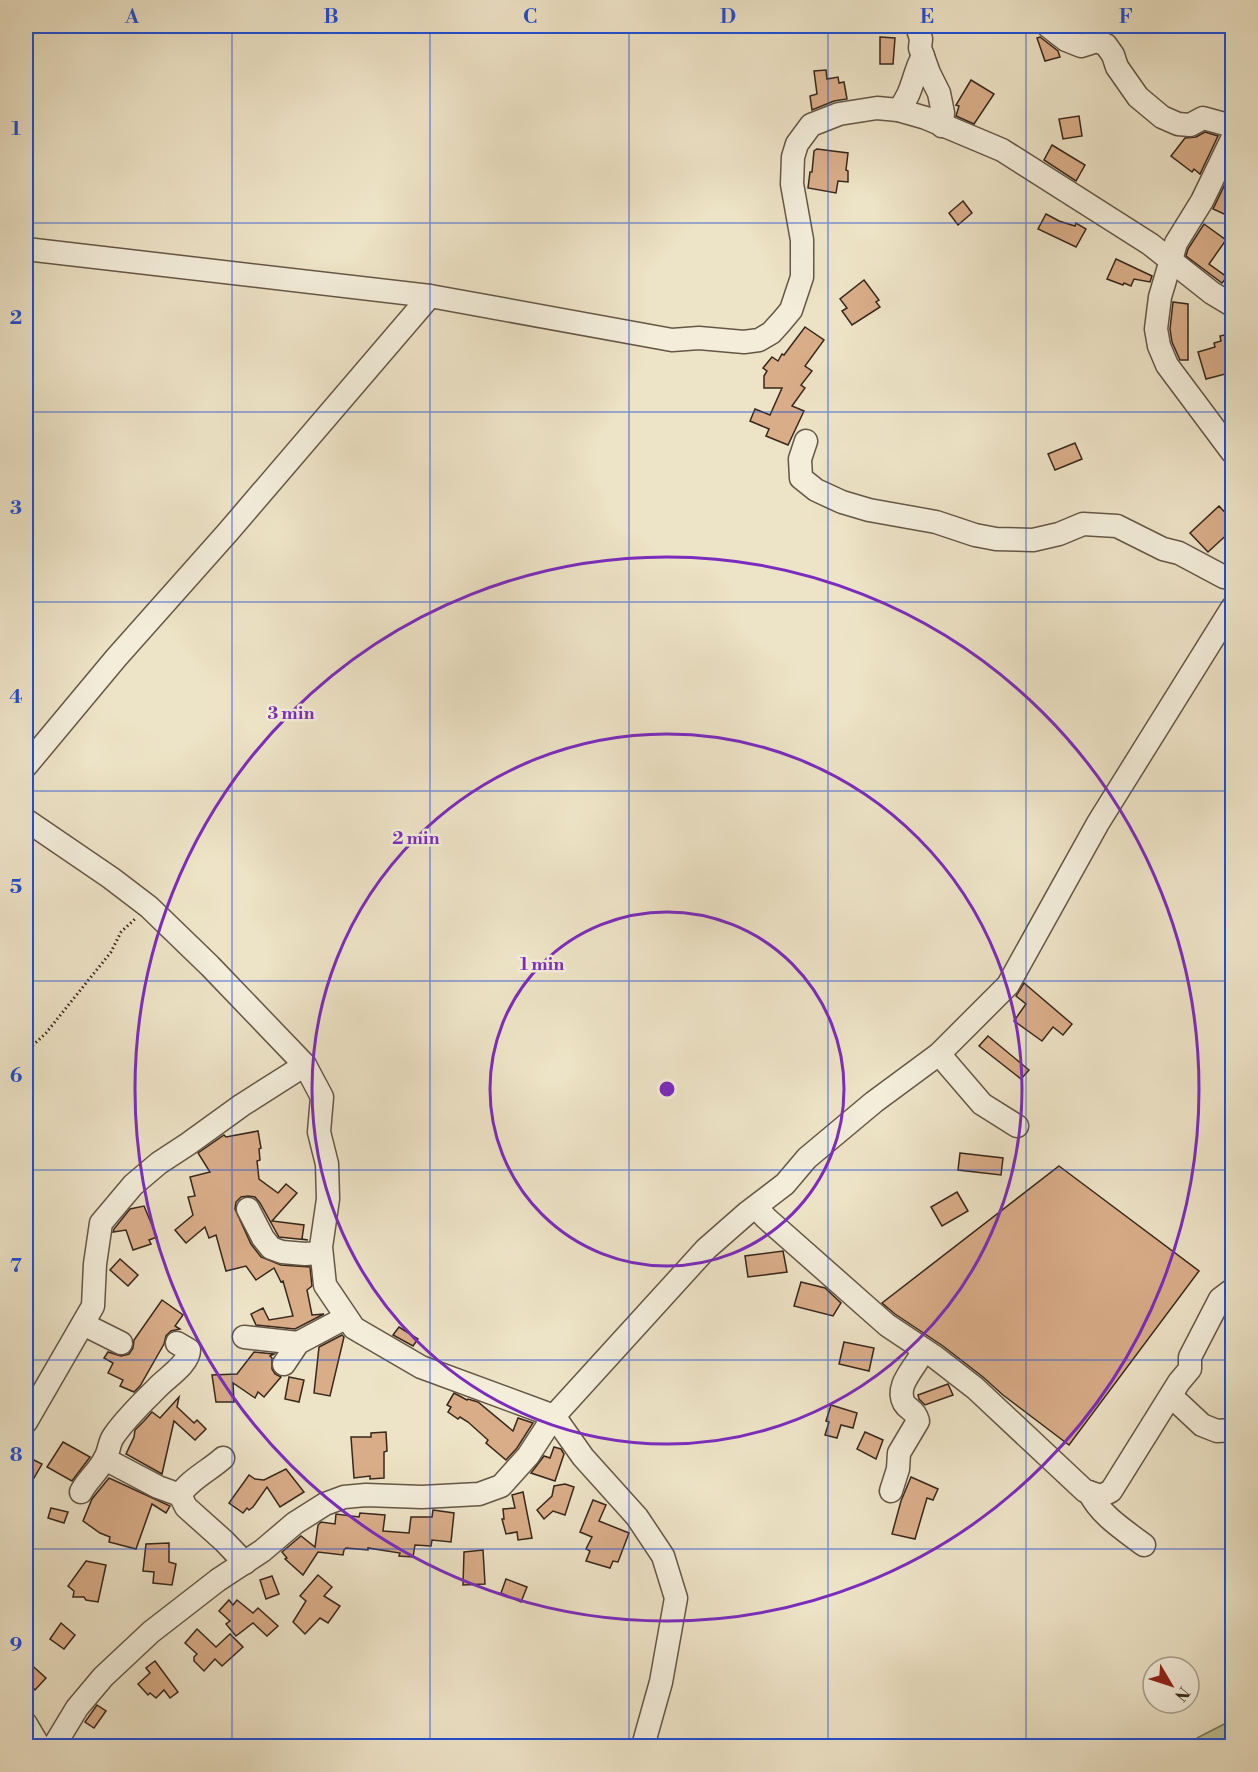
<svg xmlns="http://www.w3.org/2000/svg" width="1258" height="1772" viewBox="0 0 1258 1772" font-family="'Libre Bodoni',serif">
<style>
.green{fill:#bec291;stroke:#7b7456;stroke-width:1.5}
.building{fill:#d9ad88;stroke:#38271b;stroke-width:1.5}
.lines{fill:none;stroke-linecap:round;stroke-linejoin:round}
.minor-casing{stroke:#655646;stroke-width:25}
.path{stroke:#38271b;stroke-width:3;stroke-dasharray:1.5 3;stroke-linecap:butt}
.minor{stroke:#f3edda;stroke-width:22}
.grid{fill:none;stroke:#1d4ed8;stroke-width:1.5;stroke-opacity:0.55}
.ring{fill:none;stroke:#7b2cbf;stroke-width:3}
.centre{fill:#7b2cbf;stroke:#f3edda;stroke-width:3}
.ring-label{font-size:18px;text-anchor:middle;font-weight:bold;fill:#7b2cbf;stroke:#f3edda;stroke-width:5;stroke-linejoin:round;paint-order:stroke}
.neatline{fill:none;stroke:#1d4ed8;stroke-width:2}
.grid-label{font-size:20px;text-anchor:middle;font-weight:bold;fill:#1d4ed8}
</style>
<rect width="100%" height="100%" fill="#ede3c6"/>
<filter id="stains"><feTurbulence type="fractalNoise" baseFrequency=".00333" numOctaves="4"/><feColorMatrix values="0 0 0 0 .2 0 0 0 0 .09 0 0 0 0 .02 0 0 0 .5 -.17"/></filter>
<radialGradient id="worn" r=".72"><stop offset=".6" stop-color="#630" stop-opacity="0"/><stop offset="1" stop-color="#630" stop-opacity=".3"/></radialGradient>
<path class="green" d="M1232 1720V1746H1196L1197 1738Z"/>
<g class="building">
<path d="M880 37 895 38 893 64H880Z"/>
<path d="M1040 37 1058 51 1060 57 1045 61 1037 38Z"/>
<path d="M826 70 827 79 838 77 839 83 844 82 847 99 834 101 812 110 810 96 817 94 814 71Z"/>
<path d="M971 80 994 94 974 124 956 116 959 106 956 105Z"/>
<path d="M1079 116 1082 136 1063 139 1059 119Z"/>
<path d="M1205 132 1218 136 1200 174 1194 169 1192 172 1171 156 1185 138 1196 137Z"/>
<path d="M1052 145 1085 165 1076 181 1044 160Z"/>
<path d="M817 149 848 153 846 170 848 171V182L838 181 836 193 808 188 810 172H812L814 151Z"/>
<path d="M1233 178V218L1213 209 1227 180Z"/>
<path d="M963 201 972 213 958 225 949 213Z"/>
<path d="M1046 214 1059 221 1075 226 1076 223 1086 229 1076 247 1038 229Z"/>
<path d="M1204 224 1226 240 1209 264 1227 277 1222 283 1186 256 1188 249Z"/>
<path d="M1116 259 1152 276 1150 282 1134 279 1131 286 1124 283 1123 285 1107 279Z"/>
<path d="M864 280 879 300 876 302 880 307 852 325 842 311 847 308 840 299Z"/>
<path d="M1173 302 1188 304V360H1180L1172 342 1170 329Z"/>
<path d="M805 327 824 340 805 366 812 371 801 385 805 388 792 406 804 411 788 445 766 436 769 429 750 421 755 409 770 415 782 388H764V376L767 371 763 368 772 357 778 361 782 354 784 355Z"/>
<path d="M1233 333V372L1206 379 1198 352 1215 347 1214 343 1221 341 1220 336Z"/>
<path d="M1075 443 1082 459 1055 470 1048 454Z"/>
<path d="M1219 506 1233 521V529L1208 552 1190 533Z"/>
<path d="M1024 983 1072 1024 1063 1035 1053 1027 1042 1041 1014 1021 1026 1004 1016 996Z"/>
<path d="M988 1036 1029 1070 1021 1079 979 1046Z"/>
<path d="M258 1131 261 1148 259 1149 260 1160 257 1161 259 1179 278 1193 286 1184 297 1193 272 1221 304 1225 302 1239 308 1240 279 1237 260 1203 255 1197 248 1196 241 1197 236 1202 235 1209 251 1244 261 1257 281 1265 310 1267 312 1286 307 1290 312 1315 324 1314 295 1329 256 1325 251 1314 263 1308 269 1320 293 1316 283 1281 281 1282 274 1268 256 1280 246 1266 226 1271 216 1235 209 1238 205 1227 186 1243 175 1230 193 1215 188 1197 195 1196 190 1177 210 1172 198 1153 224 1135 226 1137Z"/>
<path d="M960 1153 1003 1158 1001 1175 958 1170Z"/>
<path d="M1059 1166 1199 1271 1069 1445 1003 1395 983 1377 943 1346 895 1314 882 1303Z"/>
<path d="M957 1192 968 1211 942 1226 931 1207Z"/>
<path d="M144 1206 157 1237 149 1240 151 1244 133 1250 126 1230 113 1232 114 1229 130 1209Z"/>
<path d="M783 1251 787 1272 748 1277 745 1256Z"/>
<path d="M120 1259 138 1275 128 1286 110 1270Z"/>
<path d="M801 1282 825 1288 841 1303 833 1316 794 1306Z"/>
<path d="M162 1300 183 1315 175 1326 180 1329 171 1331 166 1336 164 1344 140 1386 134 1392 120 1386 123 1380 108 1373 113 1363 104 1358 108 1352 121 1356 129 1354 133 1348 134 1340Z"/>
<path d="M399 1327 418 1339 413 1346 393 1335Z"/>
<path d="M342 1335 344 1337 330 1396 314 1393 319 1347Z"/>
<path d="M844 1342 874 1348 869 1371 839 1364Z"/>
<path d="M254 1352 274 1354 270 1356 272 1358V1369L275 1374 281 1377 264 1397 258 1392 255 1398 233 1383 234 1402H216L212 1375 237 1374Z"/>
<path d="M289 1377 304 1380 299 1402 285 1399Z"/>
<path d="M948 1384 953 1395 925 1405 919 1399 918 1395Z"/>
<path d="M454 1393 467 1400 468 1399 478 1402 513 1431 518 1418 533 1423 517 1448 506 1460 486 1443 488 1440 468 1422 460 1417 458 1419 448 1412 451 1407 447 1405Z"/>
<path d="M179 1397 177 1407 194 1423 197 1420 206 1429 195 1440 174 1421 162 1474 126 1454 134 1437 135 1430 144 1421 152 1412 160 1418Z"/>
<path d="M831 1405 857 1413 853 1428 841 1425 837 1438 825 1435 829 1422 826 1421Z"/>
<path d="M386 1432 387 1451 384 1452V1478L370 1479V1476L354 1478 351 1437H371V1433Z"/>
<path d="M865 1432 883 1440 876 1459 857 1449Z"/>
<path d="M63 1442 90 1457 72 1481 47 1467Z"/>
<path d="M554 1447 561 1449 564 1454 555 1481 531 1473 544 1456 550 1458Z"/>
<path d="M26 1456 42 1464 34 1478 26 1473Z"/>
<path d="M286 1469 304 1492 280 1507 267 1487 253 1507 249 1510 247 1508 243 1513 229 1503 249 1475 255 1479 264 1480Z"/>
<path d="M911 1477 938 1489 933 1500 927 1498 915 1539 892 1534 901 1501Z"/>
<path d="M109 1478 170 1506 166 1513 152 1504 136 1549 109 1542 110 1537 100 1533 83 1521 92 1499Z"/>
<path d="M565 1484 574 1487 565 1515 553 1511 544 1519 537 1510 552 1496 554 1486Z"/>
<path d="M523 1492 532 1538 518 1540 517 1532 506 1534 502 1519H504L503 1509 515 1508 512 1495Z"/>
<path d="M593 1500 606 1505 599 1521 629 1533 618 1562 613 1561 610 1568 586 1561 590 1551 586 1549 592 1537 580 1532Z"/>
<path d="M51 1508 68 1512 64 1523 48 1518Z"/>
<path d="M433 1510 454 1513 451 1542 432 1540 431 1546 415 1545 413 1557 399 1556 400 1553 368 1548V1550L346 1548 344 1550 343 1555 318 1552 303 1575 285 1559 287 1558 282 1552 301 1536 315 1547 318 1525 321 1522 335 1524 336 1514 359 1517 360 1513 385 1515 383 1531 409 1533 411 1517H432Z"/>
<path d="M169 1543V1562L176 1564 172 1585 153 1583 154 1572 143 1571 146 1544Z"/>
<path d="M483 1550 485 1584 463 1585 464 1552Z"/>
<path d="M86 1561 106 1565 98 1602 86 1600 84 1597H73L74 1591 68 1586Z"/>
<path d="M318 1575 332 1587 324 1596 340 1606 328 1623 320 1618 305 1634 293 1622 306 1601 300 1596Z"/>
<path d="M272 1576 279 1594 266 1599 260 1580Z"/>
<path d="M506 1579 527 1587 521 1602 501 1593Z"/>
<path d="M229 1600 233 1605 237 1600 253 1613 258 1608 278 1626 267 1636 253 1623 236 1636 226 1624 230 1621 219 1611Z"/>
<path d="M61 1623 75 1635 64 1649 50 1639Z"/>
<path d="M197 1629 216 1647 230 1634 243 1647 222 1666 215 1659 204 1671 194 1661V1657L197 1654 185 1643Z"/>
<path d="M26 1660 46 1678 35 1690 26 1681Z"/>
<path d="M155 1661 178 1692 170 1698 164 1690 156 1698 150 1693 148 1695 138 1684 150 1673 146 1668Z"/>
<path d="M97 1705 106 1711 94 1728 85 1722Z"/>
</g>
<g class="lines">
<g class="minor-casing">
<g id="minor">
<path d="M917 26 921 39 920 48 929 73 939 93 943 113 942 126"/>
<path d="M1048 26 1066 40 1081 46 1097 41 1106 45 1113 55 1117 67 1138 97 1162 117 1178 124 1190 125 1203 118 1232 126"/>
<path d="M898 110C913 94 913 73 923 56"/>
<path d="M1232 139 1202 201 1176 243 1160 297 1156 329 1159 346 1167 365 1232 452"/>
<path d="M26 249 430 296 672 340 699 338 744 342 759 340 771 333 781 322 791 310 802 277V240L792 184 793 157 797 144 811 125 839 114 877 108 898 110 926 118 1002 150 1150 244 1212 293 1232 305"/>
<path d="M806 441 800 459 801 478 816 490 842 502 869 510 936 522 975 535 996 539 1033 540 1059 534 1083 524 1117 526 1163 549 1179 553 1224 577 1232 578"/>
<path d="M26 766 116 658 228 532 430 296"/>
<path d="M26 820 111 878 149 907 210 966 305 1065 322 1097 319 1132 327 1164 328 1199 321 1247 325 1285 354 1328 421 1367 554 1416 583 1457 637 1517 663 1556 676 1598 661 1682 643 1746"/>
<path d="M939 1054 982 1104 1017 1126"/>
<path d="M756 1207 766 1218 887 1325 935 1357 975 1388 1085 1491 1101 1496 1111 1491 1179 1382 1190 1369V1357L1220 1299 1232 1290"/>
<path d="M248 1209 263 1238 271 1248 282 1252 305 1254 321 1253"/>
<path d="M83 1324 121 1343"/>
<path d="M244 1337 298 1343"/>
<path d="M284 1364 298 1343 345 1318"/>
<path d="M1171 1396 1202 1425 1217 1431 1232 1430"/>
<path d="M26 1422 93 1306 95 1264 101 1223 133 1185 159 1163 188 1144 242 1105 305 1065"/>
<path d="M223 1458C210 1470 189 1480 180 1495L186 1507 224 1541 245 1563"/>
<path d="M105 1459 158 1487 180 1495"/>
<path d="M891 1491 898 1469 899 1453 918 1421C915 1409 909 1411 904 1403 894 1384 918 1366 923 1350"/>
<path d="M81 1492C87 1480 99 1471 105 1458 109 1452 109 1443 113 1437 125 1419 142 1403 157 1388 166 1378 189 1364 189 1350L177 1343"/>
<path d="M1089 1492C1100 1515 1124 1530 1144 1545"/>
<path d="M26 1724 39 1746"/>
<path d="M54 1746 77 1708 103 1677 151 1632 218 1580 262 1551 295 1523 325 1504 344 1497 366 1495 422 1497 479 1494 501 1486 528 1456 554 1416 706 1249 747 1213 785 1184 807 1158 874 1102 939 1054 1008 985 1098 823 1232 608"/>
</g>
</g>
<path class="path" d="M26 1052 46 1033 111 952 121 932 136 918"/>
<use href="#minor" class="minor"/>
</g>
<path class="grid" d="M232 26V1746M430 26V1746M629 26V1746M828 26V1746M1026 26V1746M26 223H1232M26 412H1232M26 602H1232M26 791H1232M26 981H1232M26 1170H1232M26 1360H1232M26 1549H1232"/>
<g class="ring">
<circle cx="667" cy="1089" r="177"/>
<circle cx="667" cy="1089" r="355"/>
<circle cx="667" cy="1089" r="532"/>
</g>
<circle cx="667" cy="1089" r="9" class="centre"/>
<g class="ring-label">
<text x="291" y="719">3 min</text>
<text x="416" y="844">2 min</text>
<text x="542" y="970">1 min</text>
</g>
<rect width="1258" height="1772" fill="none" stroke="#ede3c6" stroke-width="66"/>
<g transform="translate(1171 1685) rotate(129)"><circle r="28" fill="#f3edda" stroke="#a89e8e" stroke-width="1.5"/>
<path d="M0-4.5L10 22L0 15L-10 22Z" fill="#8f2418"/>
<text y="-9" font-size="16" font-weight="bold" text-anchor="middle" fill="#38271b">N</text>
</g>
<rect x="33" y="33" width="1192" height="1706" class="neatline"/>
<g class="grid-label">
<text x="132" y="23">A</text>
<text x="331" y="23">B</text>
<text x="530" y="23">C</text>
<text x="728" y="23">D</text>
<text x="927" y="23">E</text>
<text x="1126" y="23">F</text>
<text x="16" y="135">1</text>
<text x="16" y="324">2</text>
<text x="16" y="514">3</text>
<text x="16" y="703">4</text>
<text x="16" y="893">5</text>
<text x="16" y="1082">6</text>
<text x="16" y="1272">7</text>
<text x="16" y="1461">8</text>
<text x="16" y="1651">9</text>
</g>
<rect width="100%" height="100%" filter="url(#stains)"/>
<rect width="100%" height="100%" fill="url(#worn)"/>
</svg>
